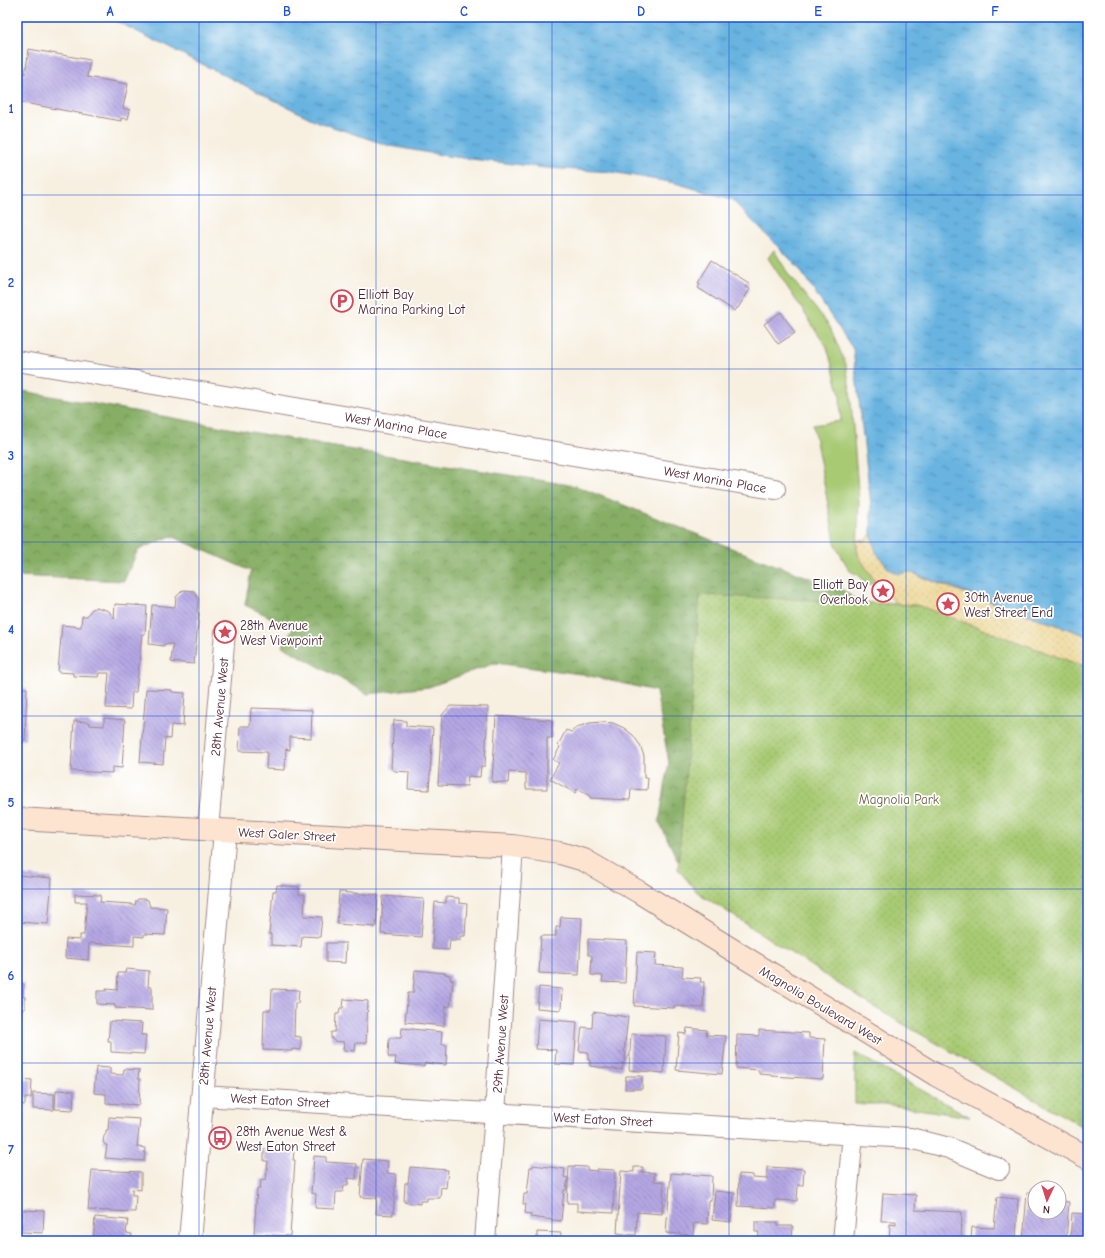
<svg xmlns="http://www.w3.org/2000/svg" width="1105" height="1258" viewBox="0 0 1105 1258" font-family="'Comic Neue',sans-serif">
<style>
.grass{fill:#a8ca73;stroke:#79744f}
.forest{fill:url(#forest-crowns);stroke:#686648}
.sand{fill:url(#sand-dots);stroke:#9c7c64}
.park{fill:url(#park-dots);stroke:#79744f}
.water{fill:url(#water-ripples);stroke:#586986}
.building{fill:url(#building-back-hatch)}
.lines{fill:none;stroke-linecap:round;stroke-linejoin:round}
.minor-casing{stroke:#a08886;stroke-width:22}
.tertiary-casing{stroke:#a08886;stroke-width:24}
.secondary-casing{stroke:#a08886;stroke-width:24}
.minor{stroke:#fff;stroke-width:20}
.tertiary{stroke:#fff;stroke-width:22}
.secondary{stroke:#fde4d1;stroke-width:22}
.grid{fill:none;stroke:#1d4ed8;stroke-width:1;stroke-opacity:0.55}
.labels{text-anchor:middle;stroke-width:3.5;stroke-linejoin:round;paint-order:stroke}
.poi-label{font-size:13px;fill:#4a1f2b;stroke:#fff;text-anchor:start}
.street-label{font-size:13px;fill:#4a1f2b;stroke:#fff}
.park-label{font-size:13px;fill:#6b5b44;stroke:#fff}
.neatline{fill:none;stroke:#1d4ed8;stroke-width:1.5}
.grid-label{font-size:13px;text-anchor:middle;font-weight:bold;fill:#1d4ed8}
</style>
<defs>
<pattern id="forest-crowns" width="20" height="18" patternUnits="userSpaceOnUse"><rect width="20" height="18" fill="#86ae65"/><path d="M2 6a3 3 0 1 1 6 0M12 15a3 3 0 1 1 6 0" fill="none" stroke="#708d53"/></pattern>
<pattern id="sand-dots" width="8" height="8" patternUnits="userSpaceOnUse"><rect width="8" height="8" fill="#eeda9e"/><path d="M2 2h.1M6 6h.1" fill="none" stroke="#cebb88" stroke-width="1.8" stroke-linecap="round"/></pattern>
<pattern id="park-dots" width="8" height="8" patternUnits="userSpaceOnUse"><rect width="8" height="8" fill="#a8ca73"/><path d="M2 2h.1M6 6h.1" fill="none" stroke="#92ad64" stroke-width="1.8" stroke-linecap="round"/></pattern>
<pattern id="water-ripples" width="26" height="14" patternUnits="userSpaceOnUse"><rect width="26" height="14" fill="#67b3e0"/><path d="M2 4q2-2 4 0t4 0M15 11q2-2 4 0t4 0" fill="none" stroke="#5791b6"/></pattern>
<pattern id="building-back-hatch" width="6" height="6" patternUnits="userSpaceOnUse"><rect width="6" height="6" fill="#b4a7e4"/><path d="M-1 5l2 2M0 0l6 6M5-1l2 2" fill="none" stroke="#9487b9"/></pattern>
</defs>
<rect width="100%" height="100%" fill="#fff"/>
<filter id="ink" filterUnits="userSpaceOnUse"><feTurbulence type="fractalNoise" baseFrequency=".025" numOctaves="2"/><feDisplacementMap in="SourceGraphic" scale="8" xChannelSelector="R" yChannelSelector="G"/><feConvolveMatrix kernelMatrix="1 2 1 2 8 2 1 2 1" color-interpolation-filters="sRGB"/></filter>
<filter id="wash" filterUnits="userSpaceOnUse"><feTurbulence type="fractalNoise" baseFrequency=".012" numOctaves="4" result="noise"/><feDisplacementMap in="SourceGraphic" scale="16" xChannelSelector="R" yChannelSelector="G"/><feGaussianBlur stdDeviation="0.9" result="paint"/><feColorMatrix in="noise" values="0 0 0 0 0 0 0 0 0 0 0 0 0 0 0 0 0 1.4 0 .05"/><feComposite in="paint" operator="in"/></filter>
<g filter="url(#wash)">
<rect width="100%" height="100%" fill="#f7f0e1"/>
<path class="grass" d="M774 250 789 275 830 327 846 365 850 389 859 503 857 549 859 557 877 584H865L860 576 850 571 836 547 813 425 841 421 840 395 827 347 768 258Z"/>
<path class="forest" d="M17 390 335 447 576 486 759 559 843 590 929 658 678 861 659 822 669 763 656 691 581 674 495 663 429 687 368 694 282 646 293 628 245 605 251 571 171 536 138 550 124 581 17 576Z"/>
<path class="sand" d="M871 534 920 577 1088 636V666L1078 664 911 612 894 601 877 584 859 557 857 549V540L866 541Z"/>
<g class="park">
<path d="M700 595 917 605 1088 668 1087 869 1088 870V1130L877 1009 697 892 678 869Z"/>
<path d="M855 1053 970 1117 884 1104H855Z"/>
</g>
<path class="water" d="M108 17H1088V636L909 572 898 574 888 568 876 552 871 534V505L853 349 798 267 731 199 675 183 612 172 546 168 447 156 390 146 318 122Z"/>
<g id="blocks">
<g class="building">
<path d="M29 49 90 60 87 77 128 84 123 108 130 110 128 119 121 118V121L19 102 20 95 17 94 18 73 25 74Z"/>
<path d="M712 260 749 283 746 287 750 289 738 308H737L735 311 698 288 700 284 698 283Z"/>
<path d="M781 312 795 333 778 344 764 324Z"/>
<path d="M183 590 194 591 198 598 197 613H199L194 664 171 662 173 644H164V646L149 644 152 605 175 607 176 597Z"/>
<path d="M115 604 147 606 145 634H142L136 692H132L131 709 106 708 109 673H99L98 677 73 676V673L58 672 62 625 81 627 82 616H87L91 610 96 607 109 611 114 619Z"/>
<path d="M17 682H20L19 688H27L25 740H17Z"/>
<path d="M146 689 172 690V692L185 693 183 726 171 725 170 739 165 738 163 764 140 762Z"/>
<path d="M450 706 488 707 485 766H481L480 777 468 776 467 786 438 785 442 715Z"/>
<path d="M251 708 312 710 311 738 290 737V750L286 749 285 770 266 769 267 752 239 751 240 726H250Z"/>
<path d="M496 716 552 720V738H547V789H526V773L509 772 508 783 492 782Z"/>
<path d="M104 718 125 720 122 768 112 767V773L71 771 74 721 89 722 90 725 104 726Z"/>
<path d="M394 720 406 721V726L433 728 429 790 408 789 409 772 395 771 391 768Z"/>
<path d="M602 722 613 723 624 728 633 735 640 745 644 756V778H648L647 790 631 789 630 800 590 798V796L577 789 575 793 550 779 559 763 553 760 560 747 558 745 566 730 571 732 577 727 590 723Z"/>
<path d="M17 875 52 878 48 924 17 922Z"/>
<path d="M277 885 299 887V894L305 895 304 916 322 917 320 937 302 936 301 947 271 945V934H269L273 891H276Z"/>
<path d="M339 892 378 895 376 927 337 924Z"/>
<path d="M75 894 101 895 100 902 131 904V905H135L136 901 138 899H145L148 900 150 907 167 908 165 935 144 934V937L134 936V946L89 943 88 960 65 958 66 939 80 940V935H84L87 902H75Z"/>
<path d="M383 896 424 899 421 937 381 934Z"/>
<path d="M446 897 459 898V903L467 904 465 936H460V940H450L449 950 432 949 435 902 446 903Z"/>
<path d="M561 917 582 918 579 975 539 973 541 936H556V927H560Z"/>
<path d="M588 939 627 941 625 983 602 982 603 976 591 975 592 955H588Z"/>
<path d="M326 943H346L345 963 326 962Z"/>
<path d="M637 952 656 953 655 965 683 967 682 977 701 978 700 982H704L703 1008 674 1006V1008L634 1006Z"/>
<path d="M126 969 149 971 148 987H152V1010L115 1008V1005L97 1004V991H106V989L117 990 118 973H125Z"/>
<path d="M415 970 445 973V974L450 975V979L453 980 450 1007 446 1006 444 1026 405 1022 408 993H413Z"/>
<path d="M17 983 24 984 23 997H25V1009H23L22 1020H17Z"/>
<path d="M539 987 562 989 561 1010 537 1008Z"/>
<path d="M272 989 299 990 298 1003H295L294 1036 301 1037V1050L292 1049V1051L263 1050 264 1010H271Z"/>
<path d="M344 999 368 1001 366 1043H356L355 1051 343 1050 344 1042 334 1041 331 1038V1032H335L336 1014H339L340 1008H343Z"/>
<path d="M593 1012 628 1017 624 1052H626L624 1063 623 1062 622 1070 590 1066V1060H588V1052L579 1051 582 1027 592 1028Z"/>
<path d="M538 1019 577 1022 574 1065 555 1064 556 1050 536 1049Z"/>
<path d="M110 1021 142 1023 141 1035H146L144 1054 111 1052V1041H108Z"/>
<path d="M402 1028 442 1032 441 1044 447 1045 446 1065 425 1063 424 1066 395 1064 396 1057H388L389 1038H401Z"/>
<path d="M687 1028 707 1030 706 1035 726 1036 722 1074 676 1070 679 1033 686 1034Z"/>
<path d="M759 1030 809 1033V1038L825 1039 823 1079 771 1076V1075L759 1074V1070L736 1068 737 1035 759 1036Z"/>
<path d="M631 1034 666 1036 664 1073 629 1070Z"/>
<path d="M96 1067 110 1068V1074L123 1075 124 1069 139 1070 138 1079H140L139 1105 106 1103V1094L94 1093Z"/>
<path d="M17 1074 23 1075 22 1079 32 1080 31 1098H25V1105L17 1104Z"/>
<path d="M626 1076H642V1089H625Z"/>
<path d="M56 1090 74 1091 73 1110 55 1109Z"/>
<path d="M33 1093 54 1094V1110L33 1109Z"/>
<path d="M109 1117 140 1119 137 1147 145 1148 144 1161 105 1158 107 1145H105L103 1142 104 1136 106 1134V1130H108Z"/>
<path d="M264 1149 294 1151 293 1160H295L290 1236 254 1234 257 1189H260L261 1179 266 1180 268 1161H264Z"/>
<path d="M314 1156 326 1157V1162L357 1164 356 1179 348 1178V1185H344L343 1192H336L335 1209 315 1208 316 1194 311 1193Z"/>
<path d="M363 1159 388 1161 387 1173 396 1174 393 1215 376 1214 377 1198 360 1197Z"/>
<path d="M533 1165 565 1169 564 1177 568 1178 566 1190H564L561 1221 530 1217 531 1214 525 1213 526 1204H523L524 1194H527L530 1167H533Z"/>
<path d="M569 1166 587 1167V1170L597 1171V1169L615 1170 613 1213 577 1211V1203H567Z"/>
<path d="M410 1167 448 1170 446 1188 441 1187 440 1198H427V1201H420V1204L404 1202 405 1183H408Z"/>
<path d="M634 1167H643L642 1172 655 1173 654 1181 664 1182 662 1214 637 1212 636 1235 617 1233 621 1171 634 1172Z"/>
<path d="M767 1167 804 1169 803 1185H798L797 1201 775 1200V1208L738 1206 739 1174 753 1175V1178L767 1179Z"/>
<path d="M92 1170 141 1172V1190L132 1189V1195H136L135 1212 88 1210Z"/>
<path d="M671 1173 712 1176 711 1200H708L707 1224 694 1223 693 1235 666 1233Z"/>
<path d="M715 1191 734 1193 731 1222 712 1220Z"/>
<path d="M883 1193 916 1195 915 1210 962 1212 961 1241 916 1239V1241H889L890 1224 896 1225V1221H881Z"/>
<path d="M1027 1193H1035V1212H1059V1201L1069 1202 1066 1241H1023Z"/>
<path d="M997 1197 1018 1199 1016 1241H971L972 1227 994 1228Z"/>
<path d="M23 1210 44 1211 43 1233 21 1232Z"/>
<path d="M1072 1213 1088 1214V1241H1070Z"/>
<path d="M95 1217 128 1220 126 1233 132 1234 131 1241H93Z"/>
<path d="M755 1222H778V1226H793L792 1241H758L759 1232H755Z"/>
<path d="M537 1232 561 1233 560 1241H537Z"/>
<path d="M48 1239 63 1240V1241H48Z"/>
</g>
</g>
</g>
<g filter="url(#ink)">
<use href="#blocks" fill-opacity="0" stroke="#a08886" stroke-width="1"/>
<g class="lines">
<g class="minor-casing">
<g id="minor">
<path d="M17 361 775 489"/>
<path d="M208 830 225 632"/>
<path d="M202 1096 910 1138 949 1148 999 1169"/>
<path d="M485 1241 495 1113 513 846"/>
<path d="M843 1241 853 1134"/>
</g>
</g>
<g class="tertiary-casing">
<path id="tertiary" d="M190 1241 225 831"/>
</g>
<g class="secondary-casing">
<path id="secondary" d="M17 819 513 846 560 853 584 860 639 892 752 962 936 1075 1088 1158"/>
</g>
<use href="#minor" class="minor"/>
<use href="#tertiary" class="tertiary"/>
<use href="#secondary" class="secondary"/>
</g>
</g>
<path class="grid" d="M199 17V1241M376 17V1241M552 17V1241M729 17V1241M906 17V1241M17 195H1088M17 369H1088M17 542H1088M17 716H1088M17 889H1088M17 1063H1088"/>
<defs>
<g id="parking-ring" transform="scale(1.15)"><circle r="9.5" fill="#fff" stroke="#d1495b" stroke-width="1.5"/><path d="M-3.5-5.5H1a3.5 3.5 0 0 1 0 7H-1V5.5H-3.5ZM-1-3.4V-.6H.8a1.4 1.4 0 0 0 0-2.8Z" fill="#d1495b"/></g>
<g id="sight-ring" transform="scale(1.15)"><circle r="9.5" fill="#fff" stroke="#d1495b" stroke-width="1.5"/><path d="M0-6L1.8-2.2L6-1.7L2.9 1.2L3.7 5.4L0 3.3L-3.7 5.4L-2.9 1.2L-6-1.7L-1.8-2.2Z" fill="#d1495b"/></g>
<g id="bus-ring" transform="scale(1.15)"><circle r="9.5" fill="#fff" stroke="#d1495b" stroke-width="1.5"/><path d="M-5-6H5V4H4V6H2V4H-2V6H-4V4H-5ZM-3.5-4V0h7V-4ZM-3.5 1.2v1.5H-2V1.2ZM2 1.2v1.5H3.5V1.2Z" fill="#d1495b"/></g>
</defs>
<g fill-rule="evenodd">
<use href="#parking-ring" x="342" y="301"/>
<use href="#sight-ring" x="883" y="591"/>
<use href="#sight-ring" x="948" y="604"/>
<use href="#sight-ring" x="225" y="632"/>
<use href="#bus-ring" x="220" y="1138"/>
</g>
<g class="labels">
<g class="poi-label">
<text x="358" y="299">Elliott Bay<tspan x="358" dy="15">Marina Parking Lot</tspan></text>
<text x="868" y="589" text-anchor="end">Elliott Bay<tspan x="868" dy="15">Overlook</tspan></text>
<text x="964" y="602">30th Avenue<tspan x="964" dy="15">West Street End</tspan></text>
<text x="240" y="630">28th Avenue<tspan x="240" dy="15">West Viewpoint</tspan></text>
<text x="236" y="1136">28th Avenue West &amp;<tspan x="236" dy="15">West Eaton Street</tspan></text>
</g>
<g class="street-label">
<text transform="translate(396 425) rotate(10)" y="5">West Marina Place</text>
<text transform="translate(715 479) rotate(10)" y="5">West Marina Place</text>
<text transform="translate(219 707) rotate(-85)" y="5">28th Avenue West</text>
<text transform="translate(287 834) rotate(3)" y="5">West Galer Street</text>
<text transform="translate(821 1005) rotate(31)" y="5">Magnolia Boulevard West</text>
<text transform="translate(207 1036) rotate(-85)" y="5">28th Avenue West</text>
<text transform="translate(500 1044) rotate(-86)" y="5">29th Avenue West</text>
<text transform="translate(280 1100) rotate(3)" y="5">West Eaton Street</text>
<text transform="translate(603 1119) rotate(3)" y="5">West Eaton Street</text>
</g>
<g class="park-label">
<text x="899" y="804">Magnolia Park</text>
</g>
</g>
<rect width="1105" height="1258" fill="none" stroke="#fff" stroke-width="44"/>
<g transform="translate(1047 1200) rotate(184)"><circle r="19" fill="#ffffff" stroke="#b7a5aa"/>
<path d="M0-3L7 15L0 10L-7 15Z" fill="#d1495b"/>
<text y="-6" font-size="11" font-weight="bold" text-anchor="middle" fill="#4a1f2b">N</text>
</g>
<rect x="22" y="22" width="1061" height="1214" class="neatline"/>
<g class="grid-label">
<text x="110" y="16">A</text>
<text x="287" y="16">B</text>
<text x="464" y="16">C</text>
<text x="641" y="16">D</text>
<text x="818" y="16">E</text>
<text x="995" y="16">F</text>
<text x="11" y="113">1</text>
<text x="11" y="287">2</text>
<text x="11" y="460">3</text>
<text x="11" y="634">4</text>
<text x="11" y="807">5</text>
<text x="11" y="980">6</text>
<text x="11" y="1154">7</text>
</g>
</svg>
